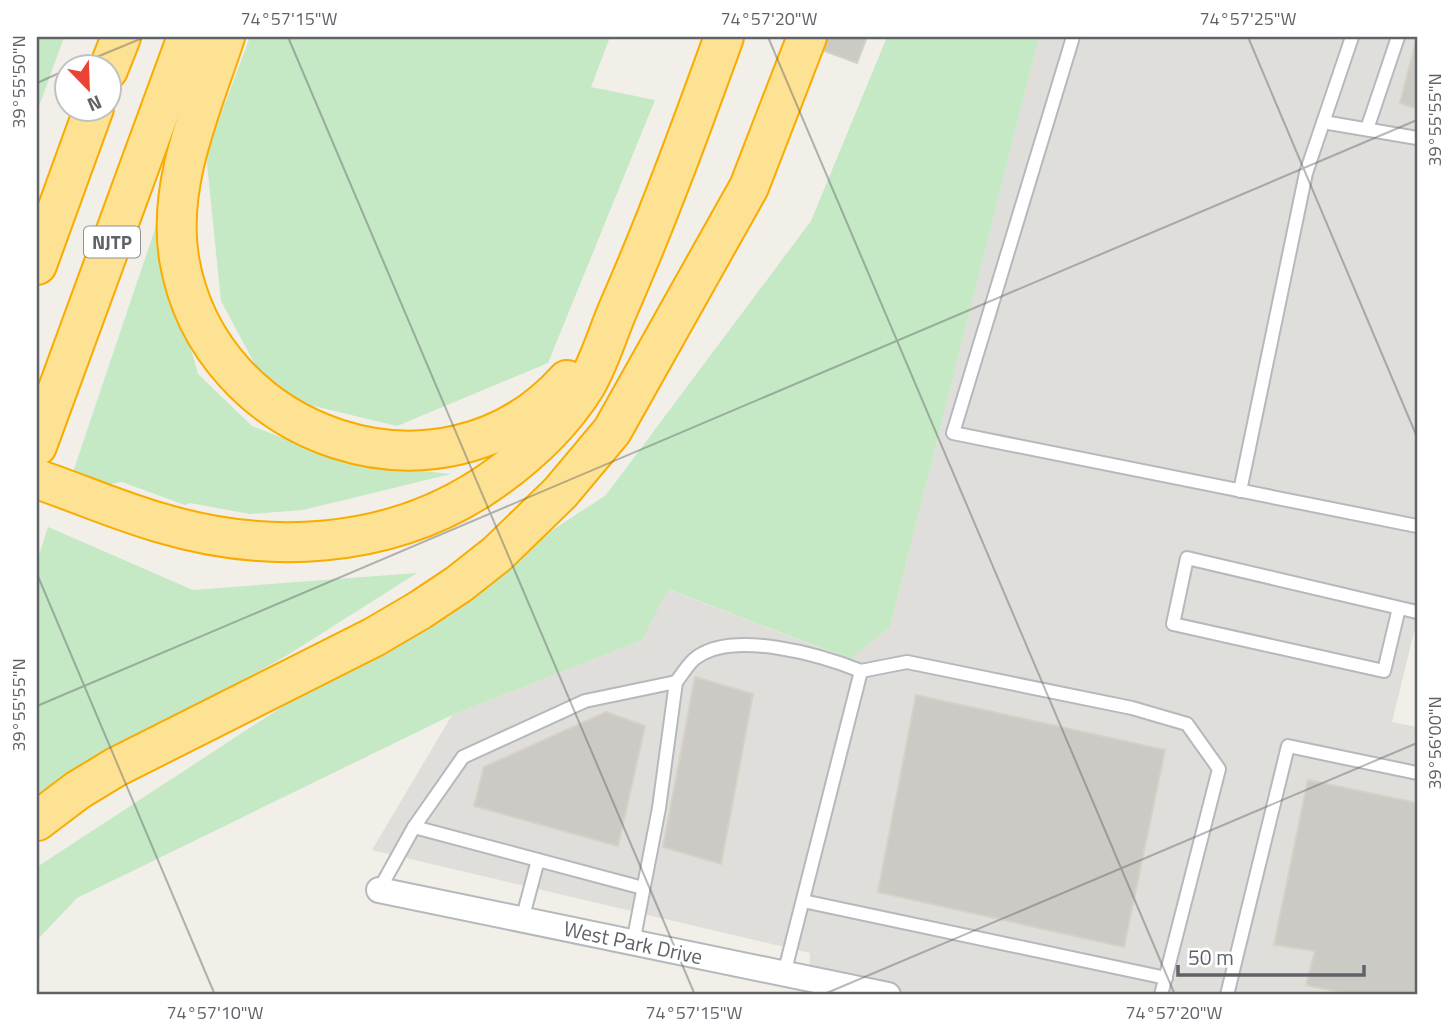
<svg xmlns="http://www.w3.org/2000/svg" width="1454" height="1032" viewBox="0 0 1454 1032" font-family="'Titillium Web',sans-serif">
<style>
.industrial{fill:#e0deda}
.green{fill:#c5e8c5}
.building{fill:#cccac5;stroke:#d6d1c6;stroke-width:2}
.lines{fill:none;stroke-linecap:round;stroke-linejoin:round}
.service-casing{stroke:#b5b8bc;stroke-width:16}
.minor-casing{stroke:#b5b8bc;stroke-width:28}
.motorway-casing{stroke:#f9ab00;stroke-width:42}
.service{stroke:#fff;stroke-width:12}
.minor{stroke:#fff;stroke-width:24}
.motorway{stroke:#fde293;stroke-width:38}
.ticks{fill:none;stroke:#5f6368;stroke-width:2;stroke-opacity:0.45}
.labels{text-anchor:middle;stroke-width:5;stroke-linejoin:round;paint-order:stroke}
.shield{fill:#fff;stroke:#8f9295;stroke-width:2}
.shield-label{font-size:19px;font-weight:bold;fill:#5f6368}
.street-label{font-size:21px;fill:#5f6368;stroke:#fff}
.neatline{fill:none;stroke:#5f6368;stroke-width:2.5}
.ticks-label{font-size:18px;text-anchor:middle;fill:#5f6368}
</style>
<rect width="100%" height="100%" fill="#f1efe8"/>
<path class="industrial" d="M1039 37H1417V620L1392 722 1417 727V995H809L810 953 372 850 452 715 642 640 667 589 849 659 890 627Z"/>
<g class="green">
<path d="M37 37H64L37 112Z"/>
<path d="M250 37H610L591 87 655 100 548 363 397 426 272 396 221 301 206 154Z"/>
<path d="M887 37H1039L890 627 850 659 668 589 642 640 452 715 77 898 37 940V867L606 495 811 221Z"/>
<path d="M156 226 198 374 252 426 347 463 451 474 303 510 250 514 190 503 185 505 122 482 104 485 73 472Z"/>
<path d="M48 527 193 590 417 573 286 656 81 771 37 811V561Z"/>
</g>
<g class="building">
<path d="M787 37H867L857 63Z"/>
<path d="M1417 37V109L1400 103Z"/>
<path d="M695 677 753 694 721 864 663 847Z"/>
<path d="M916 695 1165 750 1124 947 878 892Z"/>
<path d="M606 712 645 726 618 846 474 806 484 767Z"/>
<path d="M1308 780 1417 803V995H1353L1306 985 1315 951 1274 945Z"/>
</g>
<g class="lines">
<g class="service-casing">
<g id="service">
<path d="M1073 37 953 433 1417 526"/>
<path d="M1323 122 1417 138"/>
<path d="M1367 129 1398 37"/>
<path d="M1240 491 1306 173 1352 37"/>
<path d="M1399 608 1384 671 1173 624 1187 558 1417 612"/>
<path d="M676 682C682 675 689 662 697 657 735 630 821 655 861 671"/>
<path d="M414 827 643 888"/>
<path d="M379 890 414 827 463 757 585 701 676 682 659 808 633 943"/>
<path d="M803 901 1166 978"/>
<path d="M522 920 538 860"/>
<path d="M784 974 861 671 907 662 1132 708 1187 724 1219 769 1161 995"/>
<path d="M1227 995 1288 746 1417 773"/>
</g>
</g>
<g class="minor-casing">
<path id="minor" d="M379 890 888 995"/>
</g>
<g class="motorway-casing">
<g id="motorway">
<path d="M225 37C202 107 167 183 179 258 209 439 442 519 567 380"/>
<path d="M108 70 121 37"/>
<path d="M37 265 94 108"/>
<path d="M37 446 187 37"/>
<path d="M37 479C78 493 119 511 161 523 268 555 386 549 481 488 522 461 560 427 586 385 600 361 608 332 619 307 658 218 691 128 724 37"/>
<path d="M37 821 78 790 116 767 374 637 420 610 459 584 497 554 560 493 612 431 749 187 807 37"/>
</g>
</g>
<use href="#service" class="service"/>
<use href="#minor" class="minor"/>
<use href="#motorway" class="motorway"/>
</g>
<path class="ticks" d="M288 37 695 995M768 37 1175 995M1248 37 1417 437M75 66 145 37M37 83 66 70M37 574 215 995M37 706 1417 120M822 995 1417 743"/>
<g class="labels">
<rect class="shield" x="84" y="226.5" width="56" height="31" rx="5"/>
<g class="shield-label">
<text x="112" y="249">NJTP</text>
</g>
<g class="street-label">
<text transform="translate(633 943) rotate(12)" y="7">West Park Drive</text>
</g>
</g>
<rect width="1454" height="1032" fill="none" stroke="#ffffff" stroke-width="77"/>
<g transform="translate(88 88) rotate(157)"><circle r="33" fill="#ffffff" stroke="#bfc1c3" stroke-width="2"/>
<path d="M0-5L12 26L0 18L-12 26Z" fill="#ea4335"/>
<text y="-10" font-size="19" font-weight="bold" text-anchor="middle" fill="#5f6368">N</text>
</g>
<path d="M1178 965v10h186v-10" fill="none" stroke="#5f6368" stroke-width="3.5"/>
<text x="1188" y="965" font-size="21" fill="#5f6368" stroke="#ffffff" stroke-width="5" paint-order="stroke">50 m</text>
<rect x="38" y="38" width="1378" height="955" class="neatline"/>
<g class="ticks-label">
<text x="289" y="25">74°57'15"W</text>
<text x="769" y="25">74°57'20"W</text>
<text x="1248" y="25">74°57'25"W</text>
<text transform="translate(19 82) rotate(-90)" y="6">39°55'50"N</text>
<text transform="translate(1435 120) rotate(-90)" y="6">39°55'55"N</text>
<text transform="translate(19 705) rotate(-90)" y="6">39°55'55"N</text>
<text transform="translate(1435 743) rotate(-90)" y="6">39°56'00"N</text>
<text x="215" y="1019">74°57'10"W</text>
<text x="694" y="1019">74°57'15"W</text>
<text x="1174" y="1019">74°57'20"W</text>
</g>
</svg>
